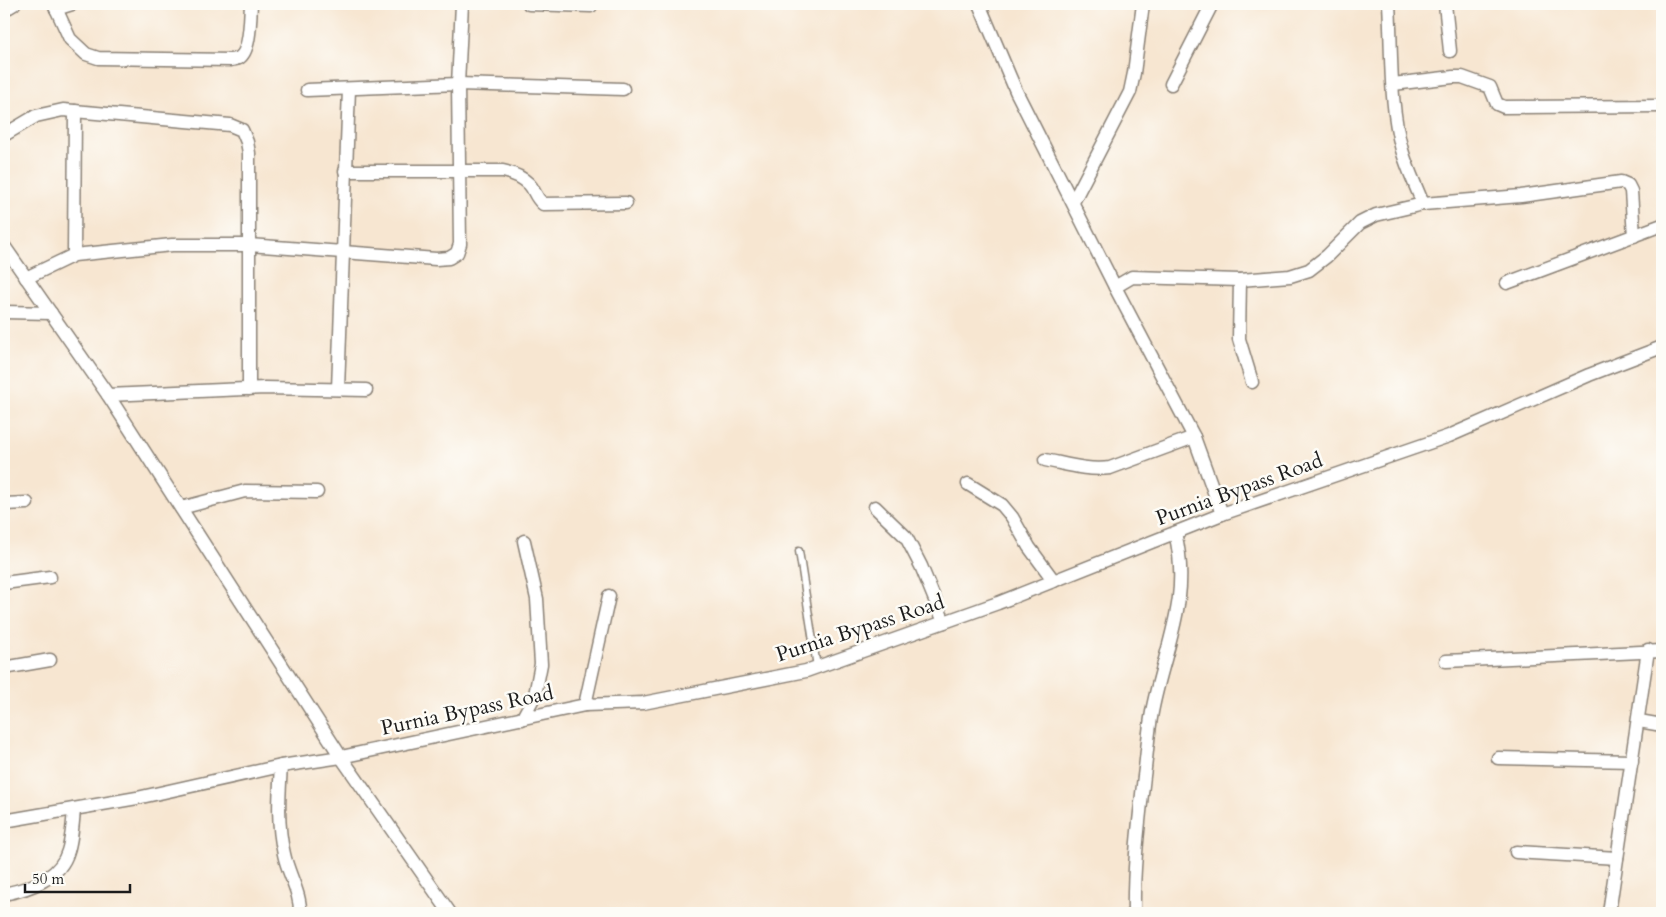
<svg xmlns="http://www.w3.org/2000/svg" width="1666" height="917" viewBox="0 0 1666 917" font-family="Cardo,serif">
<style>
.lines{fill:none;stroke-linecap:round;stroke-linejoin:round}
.service-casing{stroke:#8a8176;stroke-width:9}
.minor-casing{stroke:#8a8176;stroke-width:15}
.service{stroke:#fff;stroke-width:6}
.minor{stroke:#fff;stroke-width:12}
.labels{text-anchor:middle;stroke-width:5;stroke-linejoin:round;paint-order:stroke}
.street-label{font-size:21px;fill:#1c1c1c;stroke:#fdfcf7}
</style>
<rect width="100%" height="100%" fill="#fdfcf7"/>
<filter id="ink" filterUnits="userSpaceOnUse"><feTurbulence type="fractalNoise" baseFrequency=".02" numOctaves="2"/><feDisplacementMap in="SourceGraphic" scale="10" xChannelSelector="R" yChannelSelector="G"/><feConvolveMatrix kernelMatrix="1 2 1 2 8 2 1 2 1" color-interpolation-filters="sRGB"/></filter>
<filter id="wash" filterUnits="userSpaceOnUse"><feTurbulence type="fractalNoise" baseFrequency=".0096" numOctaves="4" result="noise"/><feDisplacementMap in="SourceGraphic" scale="20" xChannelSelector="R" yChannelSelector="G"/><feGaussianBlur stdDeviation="1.12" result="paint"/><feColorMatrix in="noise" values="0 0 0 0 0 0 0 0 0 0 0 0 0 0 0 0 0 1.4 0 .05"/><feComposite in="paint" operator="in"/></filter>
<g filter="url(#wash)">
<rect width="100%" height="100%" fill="#f7e6d1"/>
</g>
<g filter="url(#ink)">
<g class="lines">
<g class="service-casing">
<path id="service" d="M799 551 817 667"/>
</g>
<g class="minor-casing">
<g id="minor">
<path d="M54 4 70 39 86 54 98 58 231 60C234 59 237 59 239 58 251 51 250 17 251 4"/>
<path d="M529 4 591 6"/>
<path d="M979 4 1016 91 1115 287 1194 437 1222 514"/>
<path d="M1389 4C1392 52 1389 103 1402 150 1407 168 1416 186 1423 204"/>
<path d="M1445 4 1450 51"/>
<path d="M56 9 72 4"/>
<path d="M4 10 14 4"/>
<path d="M1171 84 1212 4"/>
<path d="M1393 84 1453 77H1462L1490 87 1497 104 1504 107 1662 106"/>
<path d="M307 90 458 84 623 89"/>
<path d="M4 135 36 116 63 110 230 125 242 130 247 142 249 153V389"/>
<path d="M345 171H503C512 173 522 177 529 184 535 190 534 196 543 204L626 203"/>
<path d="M1073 202 1130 92 1134 73 1143 4"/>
<path d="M4 246 108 395 341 757 450 913"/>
<path d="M74 255 75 111"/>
<path d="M26 278 74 255 172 245H249L436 259 449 258 457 253 460 244 458 84 462 4"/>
<path d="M1240 280 1239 339 1252 382"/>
<path d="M1507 283 1662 225"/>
<path d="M1115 287 1132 277 1240 280 1290 276 1309 270 1327 256 1360 223 1376 215 1423 204 1521 196 1621 182 1628 185 1631 191 1634 236"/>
<path d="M4 312 51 313"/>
<path d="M338 389 349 89"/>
<path d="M108 395 265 388 366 390"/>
<path d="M1045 460C1066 464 1088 471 1110 468L1194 437"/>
<path d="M968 484 1002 505 1012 517 1029 547 1054 581"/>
<path d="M4 504 27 503"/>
<path d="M875 507 906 537 921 566 944 622"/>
<path d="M181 508 245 491 317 492"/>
<path d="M4 583 50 577"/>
<path d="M1446 661 1662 651"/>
<path d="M4 668 50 660"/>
<path d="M585 705 609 596"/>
<path d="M522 719 535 695 541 664 537 599 524 541"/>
<path d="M1639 721 1662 725"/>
<path d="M1498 758 1632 761"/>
<path d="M281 766C279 796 277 825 284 854 288 874 301 893 300 913"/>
<path d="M4 821 137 798 281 766 341 757 585 705 643 703 806 671 998 603 1222 514 1449 436 1589 375 1662 347"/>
<path d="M1516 852 1617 858"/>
<path d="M4 894C29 889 60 879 68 851 72 838 73 823 74 809"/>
<path d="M1134 913C1133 867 1139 822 1144 776 1147 755 1148 733 1152 712 1164 648 1192 600 1175 533"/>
<path d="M1609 913 1648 650"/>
</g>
</g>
<use href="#service" class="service"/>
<use href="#minor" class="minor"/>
</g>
</g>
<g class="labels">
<g class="street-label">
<text transform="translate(1239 489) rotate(-20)" y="7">Purnia Bypass Road</text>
<text transform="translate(860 628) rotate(-18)" y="7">Purnia Bypass Road</text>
<text transform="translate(467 710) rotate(-12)" y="7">Purnia Bypass Road</text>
</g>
</g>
<rect width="1666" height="917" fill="none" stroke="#fdfcf7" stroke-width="20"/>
<path d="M25 884v8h105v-8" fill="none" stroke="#1c1c1c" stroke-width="2.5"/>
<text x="32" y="884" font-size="15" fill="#1c1c1c" stroke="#fdfcf7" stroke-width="4" paint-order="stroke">50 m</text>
</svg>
